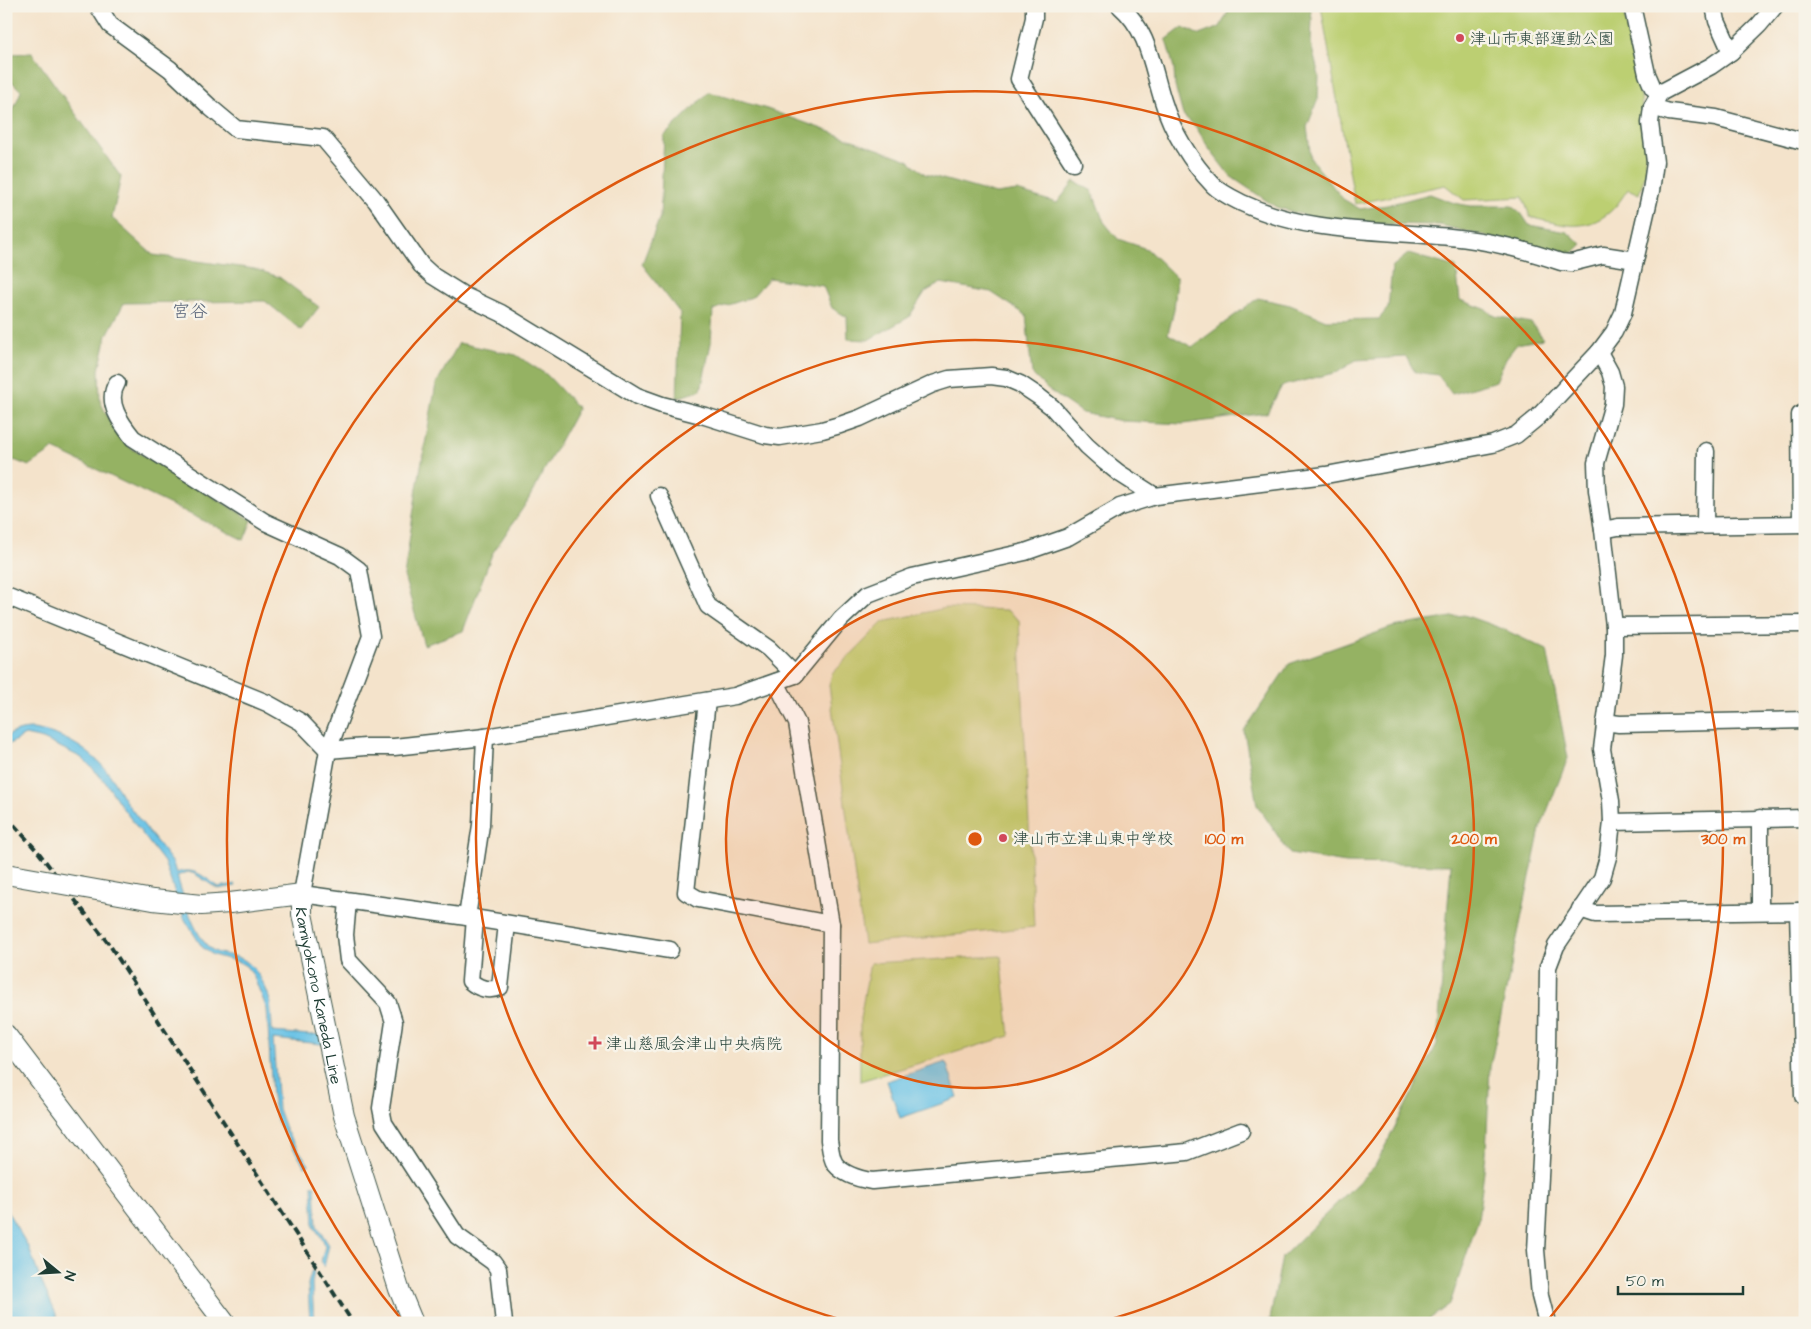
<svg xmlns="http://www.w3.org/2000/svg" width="1811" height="1329" viewBox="0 0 1811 1329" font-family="'Architects Daughter','Klee One',sans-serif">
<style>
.green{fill:#bccf72;stroke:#6e8653}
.forest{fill:#95b264;stroke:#5a784c}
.water{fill:#69c2e6;stroke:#44808d}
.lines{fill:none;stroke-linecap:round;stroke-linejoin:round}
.minor-casing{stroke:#3f564b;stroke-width:19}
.major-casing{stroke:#3f564b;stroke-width:22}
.minor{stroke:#fff;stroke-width:16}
.major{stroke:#fff;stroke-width:20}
.rail{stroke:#1f3d34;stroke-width:4;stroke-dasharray:8 4;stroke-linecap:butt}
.major-bridge-casing{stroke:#3f564b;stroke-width:22;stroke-linecap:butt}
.major-bridge{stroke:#fff;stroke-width:20}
.ring{fill:none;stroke:#de580e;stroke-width:2.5}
.poi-dot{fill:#d1495b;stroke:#f7f3e8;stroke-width:2}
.labels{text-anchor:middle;stroke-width:5;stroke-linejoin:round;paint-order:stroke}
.poi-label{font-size:16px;fill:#1f3d34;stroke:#f7f3e8;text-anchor:start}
.street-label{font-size:16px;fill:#1f3d34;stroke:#f7f3e8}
.neighbourhood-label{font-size:18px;fill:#586479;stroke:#f7f3e8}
.centre{fill:#de580e;stroke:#f7f3e8;stroke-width:2.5}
.ring-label{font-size:15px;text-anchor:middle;font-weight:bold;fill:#de580e;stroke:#f7f3e8;stroke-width:5;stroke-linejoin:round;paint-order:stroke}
</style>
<rect width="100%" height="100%" fill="#f7f3e8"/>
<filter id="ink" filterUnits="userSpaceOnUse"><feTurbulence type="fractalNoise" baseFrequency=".02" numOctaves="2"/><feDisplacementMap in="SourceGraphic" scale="10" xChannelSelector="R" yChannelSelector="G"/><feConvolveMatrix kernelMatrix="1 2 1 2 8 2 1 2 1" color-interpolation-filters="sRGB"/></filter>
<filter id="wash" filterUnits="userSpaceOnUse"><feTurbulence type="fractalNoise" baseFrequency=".0096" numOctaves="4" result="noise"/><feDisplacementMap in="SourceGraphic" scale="20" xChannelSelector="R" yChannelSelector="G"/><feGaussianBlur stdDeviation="1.12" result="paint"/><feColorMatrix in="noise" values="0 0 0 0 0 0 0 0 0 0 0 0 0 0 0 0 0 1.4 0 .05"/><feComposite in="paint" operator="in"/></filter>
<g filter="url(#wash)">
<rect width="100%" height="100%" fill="#f4e3cb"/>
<g class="green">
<path d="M1321 6H1622L1641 97 1646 149V172L1639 194 1628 189C1623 196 1618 205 1611 211 1585 234 1560 224 1530 217L1523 197 1464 200 1445 185 1355 204Z"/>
<path d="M945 608 1006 610 1019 620 1034 927 864 944 829 685 832 674 883 622Z"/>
<path d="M1001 956 1010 1036 860 1081V1019L870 963Z"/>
</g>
<g class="forest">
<path d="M1226 6H1310L1312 19 1311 44 1319 76 1318 99 1307 127 1311 159 1343 199 1360 209 1387 205 1430 194 1454 203 1470 206H1512L1521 213 1529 225 1567 232 1582 244 1572 254 1549 252 1440 225 1382 224 1321 220 1276 207 1230 176 1210 150 1196 127 1183 115 1175 86 1174 68 1166 40 1183 27 1199 35 1220 27 1229 10Z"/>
<path d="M6 51 9 54 32 53 121 177 112 218 153 255 255 269 279 277 319 307 301 330 265 301 124 303 107 335 99 370 100 401 113 428 129 447 252 520 244 540 54 449 29 466 14 460 6 471V127L21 91 6 76Z"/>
<path d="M709 92 767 109 908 160 925 174 996 194 1017 191 1057 203 1074 181 1092 191 1104 222 1118 239 1147 249 1177 278 1174 310 1168 334 1192 347 1258 298 1290 305 1326 320 1379 319 1388 308 1392 267 1408 254 1456 267 1460 300 1485 309 1495 316 1531 323 1543 339 1517 344 1506 358 1496 381 1452 394 1438 375 1415 372 1406 357 1356 360 1338 372 1282 386 1267 413 1183 424 1122 421 1082 413 1047 389 1032 374 1026 315 991 292 941 283 925 292 909 317 868 340 848 339 847 317 832 308 823 286 769 278 752 297 713 310 711 343 701 390 677 398 680 313 642 264 660 217 664 136Z"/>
<path d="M459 343 516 355 547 375 578 408 527 502 492 554 463 631 424 645 404 576 417 488 436 384Z"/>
<path d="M1464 615 1503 629 1547 650 1568 758 1540 829 1490 1067 1486 1154 1478 1220 1450 1304 1424 1323H1278L1270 1319 1282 1257 1375 1166 1437 1044 1451 865 1346 863 1290 854 1257 805 1244 731 1289 664 1393 627Z"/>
</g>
<g class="water">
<path d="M33 729C64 734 91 750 110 775 116 784 120 793 126 802 141 822 157 842 173 863L176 873C195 866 203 877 219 887L235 884 236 886 218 889 195 874 188 872 177 876C183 896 194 936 211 949 218 955 231 954 240 958 254 963 267 987 270 1001 271 1011 272 1022 272 1032L310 1035 330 1033V1045L273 1039 278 1109 286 1131 309 1165 305 1167 277 1121 272 1096 267 1009 253 975 246 966 239 962 213 955 202 947 184 918 164 862 124 810 106 783 95 771 82 758 62 748 43 739 25 735 6 746V737C15 731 22 729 33 729Z"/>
<path d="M946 1062 958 1098 900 1118 887 1081Z"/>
<path d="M312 1185H315L317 1226 329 1245 324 1267 321 1262 325 1246 323 1240 314 1227Z"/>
<path d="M6 1209 29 1248 39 1276 60 1323H6Z"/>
<path d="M312 1270 314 1272 312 1284 314 1323H310L308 1284Z"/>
</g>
</g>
<g filter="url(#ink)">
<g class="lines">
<g class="minor-casing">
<g id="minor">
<path d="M98 6 110 25 170 69 211 108 236 129 323 138 376 201 421 265 433 276 465 296 501 313 637 396 662 405 705 416 765 435 780 437 822 430 840 425 860 418 933 384 949 379 991 376 1006 378 1020 384 1038 396 1052 407 1087 446 1105 462 1119 473 1155 496"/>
<path d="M1034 6V18L1019 79 1073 163"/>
<path d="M1120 6C1149 31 1152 67 1163 101 1172 131 1191 162 1213 185 1221 193 1232 198 1242 203 1308 234 1380 230 1450 237 1491 241 1522 249 1561 262L1571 263 1603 255 1635 260"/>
<path d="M1632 6 1647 74 1653 88 1660 93"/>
<path d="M1714 6 1717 21 1731 52"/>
<path d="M1652 107 1669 112 1716 118 1799 140 1805 137"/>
<path d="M117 383C105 402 121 423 133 438L265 522 340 556 359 570 371 636 328 750 302 894 467 917 670 950"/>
<path d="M659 496 708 606 769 649 795 675"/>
<path d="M1801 524 1800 415 1805 412"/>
<path d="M1705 525 1706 451"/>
<path d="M1603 530 1618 527 1805 524"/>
<path d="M6 596 267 703 301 722 328 750"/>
<path d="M1614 626 1805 624"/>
<path d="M776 682 797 723 831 924 829 1140C830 1147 831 1158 835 1164 844 1175 859 1179 872 1181L1187 1152 1241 1131"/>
<path d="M707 701 686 892 698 899 831 924"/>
<path d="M1605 722 1619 724 1805 720"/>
<path d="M328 750 365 747H394L485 737 735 696 795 675 841 619 868 594 912 577 1025 552 1068 537 1120 507 1155 496 1326 475 1493 444 1516 435 1538 417 1599 352 1614 332 1623 313 1651 191 1655 162 1650 123 1652 107 1660 93 1711 66 1731 52 1759 25 1775 6"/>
<path d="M1760 818V911"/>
<path d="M1612 822 1805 818"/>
<path d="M348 901 345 935 348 960 388 1003 394 1022 381 1108 384 1123 457 1236 493 1262 498 1269 504 1323"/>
<path d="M1580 909 1595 914 1805 911"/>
<path d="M1798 911 1803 1096"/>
<path d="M467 917 481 825 485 737"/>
<path d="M475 918 470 981C478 988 489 992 500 987L507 924"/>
<path d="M1547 1323 1540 1296 1536 1250 1547 1048 1548 967 1556 946 1602 878 1608 857 1612 822 1611 801 1602 749 1614 655V626L1603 530 1597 490 1596 463 1613 404 1614 386 1610 372 1599 352"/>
</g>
</g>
<g class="major-casing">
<g id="major">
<path id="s1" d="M201 905 230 903 302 894V914L344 1116 399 1289 413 1323"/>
<path d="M6 1035 225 1323"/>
</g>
</g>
<use href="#minor" class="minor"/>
<use href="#major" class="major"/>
<path class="rail" d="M6 816 39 853 111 947 353 1323"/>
<g class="major-bridge-casing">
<path id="major-bridge" d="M6 874 153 900 201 905"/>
</g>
<use href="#major-bridge" class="major-bridge"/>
</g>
</g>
<circle cx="975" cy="839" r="249" fill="#de580e" fill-opacity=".12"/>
<g class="ring">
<circle cx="975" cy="839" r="249"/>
<path d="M850 1322A499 499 0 1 1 1100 1322"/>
<path d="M402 1320A748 748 0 1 1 1548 1320"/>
</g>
<g class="poi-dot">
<circle cx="1460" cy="38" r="5"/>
<circle cx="1003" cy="838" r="5"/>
<path d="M592.5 1035.5h5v5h5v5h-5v5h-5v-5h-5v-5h5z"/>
</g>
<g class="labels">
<g class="poi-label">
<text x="1470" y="44">津山市東部運動公園</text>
<text x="1013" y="844">津山市立津山東中学校</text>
<text x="606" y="1049">津山慈風会津山中央病院</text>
</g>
<g class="street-label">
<text dy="6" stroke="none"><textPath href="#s1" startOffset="205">Kamiyokono Kaneda Line</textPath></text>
</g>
<g class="neighbourhood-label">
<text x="190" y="317">宮谷</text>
</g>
</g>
<circle cx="975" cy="839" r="8" class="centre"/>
<g class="ring-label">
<text x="1224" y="844">100 m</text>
<text x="1474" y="844">200 m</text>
<text x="1723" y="844">300 m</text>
</g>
<rect width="1811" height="1329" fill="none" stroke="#f7f3e8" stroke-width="25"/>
<g transform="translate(58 1272) rotate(108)" stroke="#f7f3e8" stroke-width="4" paint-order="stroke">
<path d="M0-4L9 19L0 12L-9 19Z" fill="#1f3d34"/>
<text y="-8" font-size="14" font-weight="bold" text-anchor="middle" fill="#1f3d34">N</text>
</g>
<path d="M1618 1286v8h125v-8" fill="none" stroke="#1f3d34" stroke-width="2.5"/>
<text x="1626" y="1286" font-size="15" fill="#1f3d34" stroke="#f7f3e8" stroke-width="4" paint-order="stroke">50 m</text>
</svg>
